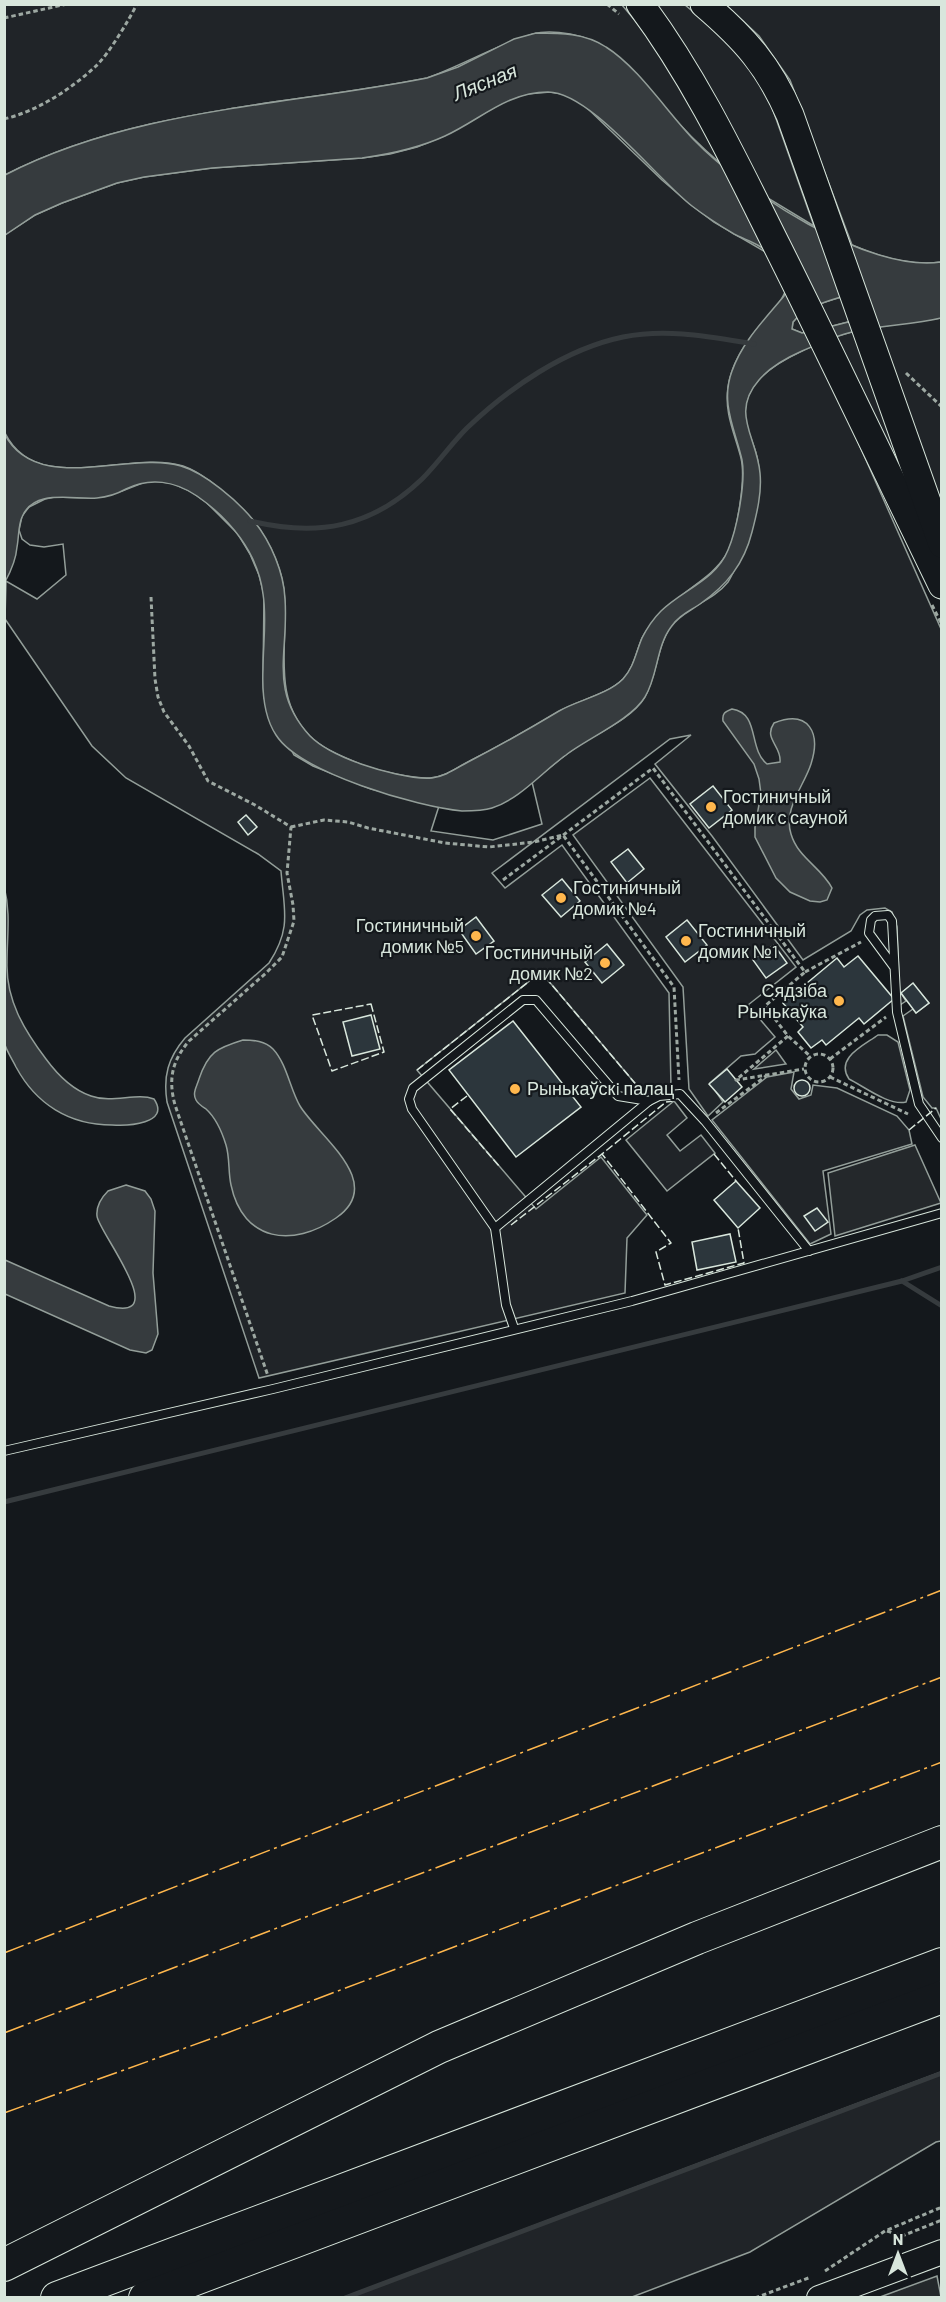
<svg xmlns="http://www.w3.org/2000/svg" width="946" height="2302" viewBox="0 0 946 2302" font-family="Barlow,sans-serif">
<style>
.green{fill:#202428;stroke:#939e99;stroke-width:1.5}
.parking{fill:#24282b;stroke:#939e99;stroke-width:1.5}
.water{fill:#363b3e;stroke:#939e99;stroke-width:1.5;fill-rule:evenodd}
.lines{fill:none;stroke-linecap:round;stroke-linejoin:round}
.stream{stroke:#363b3e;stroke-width:5}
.building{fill:#2c363c;stroke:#d8e6dc;stroke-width:1.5}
.lane-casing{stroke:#d8e6dc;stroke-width:10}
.secondary-casing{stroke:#d8e6dc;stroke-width:26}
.primary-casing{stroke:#d8e6dc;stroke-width:29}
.highway-casing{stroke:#d8e6dc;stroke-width:34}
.path{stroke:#9da8a2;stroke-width:3;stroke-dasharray:4.5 3;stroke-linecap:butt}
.lane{stroke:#14181c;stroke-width:8}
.secondary{stroke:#14181c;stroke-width:24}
.primary{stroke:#14181c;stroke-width:27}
.highway{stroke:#14181c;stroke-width:32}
.fence{stroke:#d8e6dc;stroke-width:1.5;stroke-dasharray:8 3;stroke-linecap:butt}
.power{stroke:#ffb74d;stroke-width:1.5;stroke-dasharray:21 4.5 3 4.5;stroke-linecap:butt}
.poi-dot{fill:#ffb74d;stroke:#14181c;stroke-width:2}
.labels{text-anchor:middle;stroke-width:4.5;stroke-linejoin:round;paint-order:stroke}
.poi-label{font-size:18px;fill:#d8e6dc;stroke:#14181c;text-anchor:start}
.water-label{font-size:20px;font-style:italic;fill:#d8e6dc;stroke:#14181c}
</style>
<rect width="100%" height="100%" fill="#14181c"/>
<g class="green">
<path d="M5 4 622 5C663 51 693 108 720 163 700 146 682 128 665 108 637 76 614 41 570 34 558 32 544 31 533 34 496 45 463 65 427 78 286 106 135 108 5 175Z"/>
<path d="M655 5H685L714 29 744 60 768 96 814 226 766 197 722 109 698 68Z"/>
<path d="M726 5H941V262C911 266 879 257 852 245L790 80 759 36Z"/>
<path d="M550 92 568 95 584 105 662 180 690 204 714 222 769 254 787 286C783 303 768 315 757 329 744 345 731 367 728 387 724 413 735 434 741 458 746 479 737 536 726 555 712 578 686 588 668 608 660 617 647 626 642 638 636 652 634 668 623 679 607 695 578 700 558 712 528 730 497 747 466 763 454 769 444 777 430 778 414 779 380 771 365 766 348 759 327 751 313 739 272 702 287 650 285 602 284 566 264 527 237 504 221 490 203 473 183 466 130 449 37 498 5 433L4 235 35 215 62 203 117 183 144 177 212 168 362 158 390 154 417 147 444 136 509 99 527 94Z"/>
<path d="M841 297 856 320 809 332 802 333 792 329 793 322C804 308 824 302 841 297Z"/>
<path d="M941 318V506L877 327Z"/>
<path d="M855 331 919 507 834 337Z"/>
<path d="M815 345 941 629V1119L936 1108H932L923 1097 903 1016 913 1009 916 1013 929 1003 913 984 901 993 906 1001 900 1005 897 927 892 912 885 908 867 910 860 915 851 931 803 960 712 836 655 764 691 735 670 739 492 873 505 888 562 845 669 993 671 1087 653 1095 639 1088 541 972 417 1070 536 1209 601 1157 647 1215 627 1238 625 1293 259 1378 167 1102C163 1076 168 1058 185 1038L269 963C292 928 284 910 281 871L258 854 126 778 92 746 5 619 6 581 37 599 66 575 63 544 44 547 30 545 22 539 19 530 22 516 29 507 45 499 55 497 88 498 122 491 145 482 157 481 174 484 190 491 207 503 238 534 250 554 259 575 264 595 263 680 264 698 294 755 313 766 371 789 439 806 431 831 493 840 542 824 532 782C547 770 562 757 578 746 599 732 630 720 644 698 657 679 656 647 671 626 685 607 713 601 728 582 732 576 735 568 738 562 753 530 764 497 758 462 756 448 749 436 746 423 738 380 783 359 815 345Z"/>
<path d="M650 778 796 967 748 1005 775 1037 755 1054 741 1056 710 1083 723 1102 708 1116 689 1089 683 987 573 835Z"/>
<path d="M878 1035H887L898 1042 910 1090 906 1102C889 1106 865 1087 849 1079 835 1058 863 1046 878 1035Z"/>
<path d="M776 1050 786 1064 754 1069Z"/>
<path d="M794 1072 791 1089 799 1099 811 1095 813 1085 837 1088 897 1116 909 1130 912 1144 823 1171 831 1234 810 1244 712 1120 767 1077Z"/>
<path d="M674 1101 687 1118 667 1135 680 1151 701 1135 715 1153 667 1191 626 1140Z"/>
<path d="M941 2072V2141L936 2142 750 2252 632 2297H345Z"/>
</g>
<g class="parking">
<path d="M915 1145 941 1203 835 1236 828 1173Z"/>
<path d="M937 2276 941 2297H880Z"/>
</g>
<g class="water">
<path d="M536 33C560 33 585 33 606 47 638 67 667 112 694 140 743 191 868 273 941 262V318C912 325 881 325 852 332 834 336 819 344 802 351 786 358 770 367 759 380 730 413 757 437 760 473 762 492 757 513 752 532 744 564 727 585 700 604 690 611 678 616 671 627 656 647 658 676 645 697 632 719 587 739 566 755 542 772 520 799 492 808 483 811 472 811 462 811 418 807 300 773 276 735 264 717 262 691 263 669 263 645 267 618 263 594 258 553 230 519 197 496 175 481 150 477 126 489 117 494 108 497 97 498 73 500 34 488 22 517 18 526 19 537 17 547 16 560 11 571 5 582L4 433C36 497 129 450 181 466 205 473 238 501 254 521 271 542 284 573 285 599 289 653 268 690 310 736 323 749 344 758 361 764 378 770 414 780 432 778 446 776 455 769 468 762 499 746 529 729 559 711 578 700 607 695 623 679 634 667 636 652 642 638 647 628 653 619 661 611 682 590 716 580 728 550 737 529 746 482 742 460 735 429 720 403 732 371 742 342 765 319 784 296L787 286C781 276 777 262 769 254 761 244 745 240 734 234 719 225 705 216 692 206 656 178 590 92 548 92 507 92 480 120 445 136 419 148 391 154 362 158L212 168 144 177 117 183 62 203 35 215 5 235V175C135 108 286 106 427 78L458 67 514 39ZM841 297 856 320 809 332 802 333 792 329 793 322C804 308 824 302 841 297Z"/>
<path d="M732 709C760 713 748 749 767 764L780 762C782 746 763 739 774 723 809 709 821 733 811 764 804 786 783 809 791 834 798 858 821 867 832 888L827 900 820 902 810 901 790 892 776 878 755 837V826L761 794 759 779 754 764 723 721C722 713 725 712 732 709Z"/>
<path d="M4 886C11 914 7 935 7 963 6 1000 24 1030 46 1059 57 1074 73 1090 91 1096 113 1104 136 1092 154 1099 171 1124 127 1126 112 1125 69 1125 36 1104 16 1067 12 1059 6 1050 4 1042 2 1028 4 1011 4 996 4 959 4 923 4 886Z"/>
<path d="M243 1040C254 1040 265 1041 273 1049 287 1064 290 1089 300 1106 319 1137 387 1183 336 1218 293 1248 243 1242 231 1185 228 1172 230 1158 226 1145 222 1132 216 1118 206 1109 203 1107 198 1104 196 1100 192 1093 197 1086 199 1079 208 1052 217 1048 243 1040Z"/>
<path d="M126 1185 145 1191 151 1199 155 1211 153 1273 158 1334 152 1350 146 1353 130 1350 5 1294V1260L109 1306C174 1324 97 1230 97 1216 96 1206 101 1198 108 1191Z"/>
</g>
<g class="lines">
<g class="stream">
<path d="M250 521C317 537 371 528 422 479 438 463 451 444 467 428 509 388 565 349 623 337 667 328 711 337 754 344"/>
<path d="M902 1281 942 1306"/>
<path d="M4 1502 902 1281 942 1267"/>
<path d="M345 2298 942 2073"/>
</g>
</g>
<g class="building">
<path d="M713 786 732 810 709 828 690 804Z"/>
<path d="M246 815 257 827 248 835 238 822Z"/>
<path d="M628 849 644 869 627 883 611 862Z"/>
<path d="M562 879 580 901 561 917 542 895Z"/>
<path d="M476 917 494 941 476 954 459 930Z"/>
<path d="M687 920 707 945 685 962 666 937Z"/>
<path d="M607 944 624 965 602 983 585 962Z"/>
<path d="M774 945 787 963 766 978 753 960Z"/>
<path d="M858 956 894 999 864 1024 859 1018 826 1045 822 1040 811 1048 798 1032 803 1027 783 1003 837 958 844 967Z"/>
<path d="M913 983 929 1003 916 1013 901 993Z"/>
<path d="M371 1015 380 1049 352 1056 343 1022Z"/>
<path d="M513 1021 581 1107 516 1157 449 1070Z"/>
<path d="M727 1069 742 1087 725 1102 709 1084Z"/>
<circle cx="802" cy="1088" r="8"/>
<path d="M736 1181 760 1208 738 1228 714 1200Z"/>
<path d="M817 1208 828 1222 815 1231 804 1216Z"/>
<path d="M730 1234 736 1262 697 1270 692 1242Z"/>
</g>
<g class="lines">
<g class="lane-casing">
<g id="lane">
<path d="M894 967 869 933 871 920 875 916 888 915 892 921 897 1012 919 1104 942 1138"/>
<path d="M495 1228 649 1101"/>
<path d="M514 1328 506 1305 495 1228 412 1109 409 1099 413 1088 523 1000H536L618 1096 649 1101 659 1096 680 1094 705 1121 809 1251"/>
<path d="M4 1451 273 1389 632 1301 942 1213"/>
</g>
</g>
<g class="secondary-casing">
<path id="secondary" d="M819 2298 942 2252"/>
</g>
<g class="primary-casing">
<g id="primary">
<path d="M640 4C696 79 735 162 777 246 833 358 887 472 942 585"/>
<path d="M704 4C745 39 769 66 790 115L942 544"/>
</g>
</g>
<g class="highway-casing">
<g id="highway">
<path d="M4 2265 439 2047 697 1938 942 1842"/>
<path d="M57 2298 942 1964"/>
<path d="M145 2298 942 1997"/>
</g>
</g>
<g class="path">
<path d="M607 4 619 14"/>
<path d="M4 18 67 4"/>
<path d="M4 119C38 111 71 89 96 66 108 55 129 20 137 4"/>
<path d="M906 373 942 407"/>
<path d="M151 597 155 679 158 697 164 712 189 746 208 781 255 805 291 827 287 873 293 905 294 921 282 957 266 973 189 1041C172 1061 168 1079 175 1105L268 1376"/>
<path d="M932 605 942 625"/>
<path d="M291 827 324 820 348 822 368 828 445 843 489 847 534 842 563 835 674 987 679 1080"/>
<path d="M503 880 653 768 805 972 765 1006 788 1036 810 1056"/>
<path d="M805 972 861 942"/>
<path d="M788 1036 736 1080 804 1069"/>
<circle cx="819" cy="1068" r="14"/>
<path d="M830 1059 886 1017"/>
<path d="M830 1077 908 1114"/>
<path d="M716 1113 766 1076"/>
<path d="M887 2231 902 2236 942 2220"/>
<path d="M825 2271 885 2231 942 2207"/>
<path d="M755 2298 811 2277"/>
</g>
<use href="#lane" class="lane"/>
<use href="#secondary" class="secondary"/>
<use href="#primary" class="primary"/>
<use href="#highway" class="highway"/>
<g class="fence">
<path d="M371 1004 384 1052 332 1071 312 1015Z"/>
<path d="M417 1070 541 972 639 1088"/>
<path d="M467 1096 450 1109 499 1166"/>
<path d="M674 1101 666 1102 602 1154 671 1243 656 1252 665 1285 744 1263 738 1228"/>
<path d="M909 1130 936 1108"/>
<path d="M714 1154 736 1181"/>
<path d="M511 1225 602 1154"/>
</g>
<g class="power">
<path d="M4 1953 942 1590"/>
<path d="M4 2033 324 1910 942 1677"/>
<path d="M4 2113 227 2033 942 1762"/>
</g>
</g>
<g class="poi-dot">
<circle cx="711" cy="807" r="6"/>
<circle cx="561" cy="898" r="6"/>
<circle cx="476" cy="936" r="6"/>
<circle cx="686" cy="941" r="6"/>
<circle cx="605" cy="963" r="6"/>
<circle cx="839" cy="1001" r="6"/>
<circle cx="515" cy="1089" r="6"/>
</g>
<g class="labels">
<g class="poi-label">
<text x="723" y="803">Гостиничный<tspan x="723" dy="21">домик с сауной</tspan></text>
<text x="573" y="894">Гостиничный<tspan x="573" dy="21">домик №4</tspan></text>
<text x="464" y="932" text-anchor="end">Гостиничный<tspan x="464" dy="21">домик №5</tspan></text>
<text x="698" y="937">Гостиничный<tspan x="698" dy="21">домик №1</tspan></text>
<text x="593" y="959" text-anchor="end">Гостиничный<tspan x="593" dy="21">домик №2</tspan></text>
<text x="827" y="997" text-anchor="end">Сядзіба<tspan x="827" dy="21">Рынькаўка</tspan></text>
<text x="527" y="1095">Рынькаўскi палац</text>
</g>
<g class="water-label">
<text transform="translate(485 82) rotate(-22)" y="7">Лясная</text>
</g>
</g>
<rect width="946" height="2302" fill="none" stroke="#d8e6dc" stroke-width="12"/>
<g transform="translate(898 2254)" stroke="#14181c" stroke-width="4.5" paint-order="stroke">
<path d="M0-4.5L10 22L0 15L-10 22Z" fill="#d8e6dc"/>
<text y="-9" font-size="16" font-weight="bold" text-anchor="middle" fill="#d8e6dc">N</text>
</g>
</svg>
